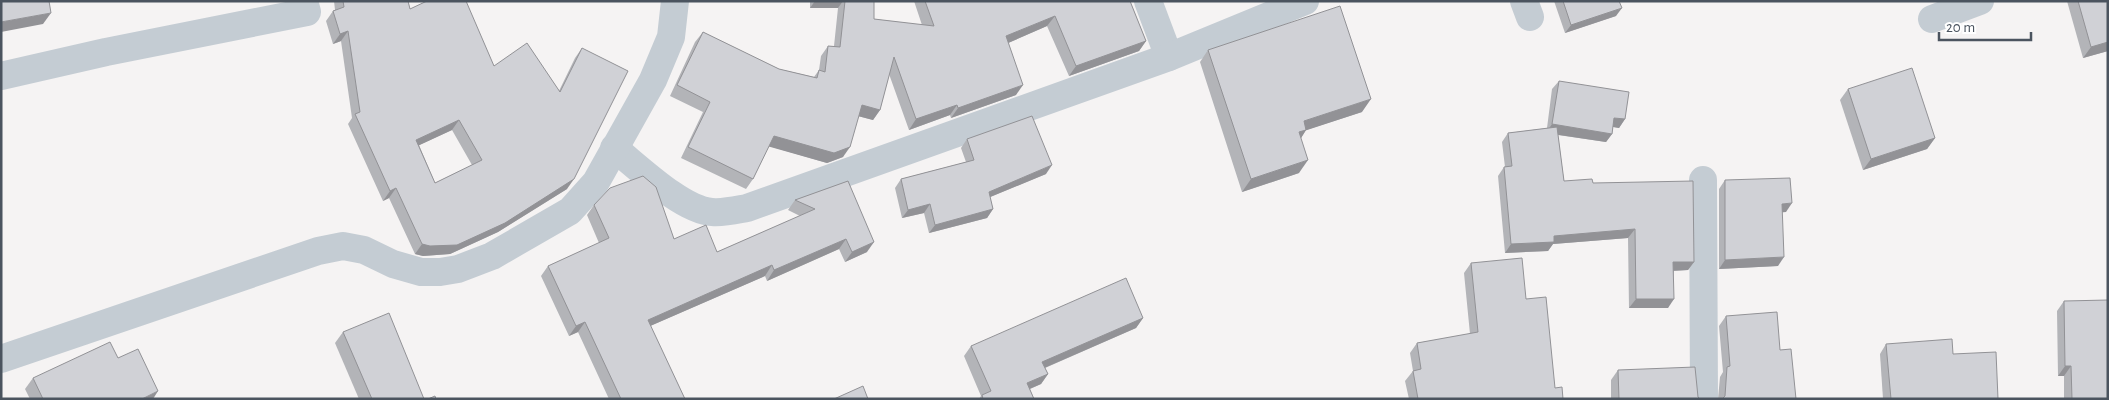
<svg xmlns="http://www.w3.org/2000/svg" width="2109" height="400" viewBox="0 0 2109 400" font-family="'Alegreya Sans',sans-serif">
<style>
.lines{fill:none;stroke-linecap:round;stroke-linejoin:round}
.minor{stroke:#c4ccd3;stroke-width:28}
.wall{fill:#b3b4b8;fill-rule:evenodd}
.shaded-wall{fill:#929296}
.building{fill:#d0d1d6;stroke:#929296;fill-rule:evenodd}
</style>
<rect width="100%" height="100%" fill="#f5f3f3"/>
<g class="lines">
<g class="minor">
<path d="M1148 1 1169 57"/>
<path d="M1524 1 1530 17"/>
<path d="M1932 19 1980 1"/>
<path d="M1 76 106 52 307 12 304 1"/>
<path d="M614 148C638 167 682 210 712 212 724 213 736 210 747 208L1169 57 1305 1"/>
<path d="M1703 180 1704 399"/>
<path d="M1 359 318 251 343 246 364 250 393 264 421 272H440L458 269 492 256 570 211 596 182 653 80 671 37 675 1"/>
</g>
</g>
<g class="wall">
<path d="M334 1H408L410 9 494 66 559 91 575 58 582 48 567 189 498 232 450 254 423 256 415 254 389 198 383 201 348 124 352 118 341 41 333 44 326 21 333 11 335 10ZM452 130 472 165 435 183 419 145Z"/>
<path d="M810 1H874V19L922 25 914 1H1130L1146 41 1139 51 1069 76 1047 26 1008 43 1016 95 951 118 950 115 909 130 889 74 880 110 873 120 858 116 843 157 827 163 769 146 753 179 746 189 681 158 703 112 670 96 695 42 703 32 779 69 814 77 819 70 821 56 828 46H834L838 8H810Z"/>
<path d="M1554 1H1619L1616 16 1565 33Z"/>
<path d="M2067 1H2108V51L2083 58Z"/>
<path d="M1208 50 1362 112 1306 130 1301 138 1299 173 1242 192 1200 62Z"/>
<path d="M1559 81 1625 119 1619 128 1613 127 1612 134 1606 142 1558 135 1564 181 1593 183 1694 262 1688 270 1674 271 1668 308H1629L1628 238 1553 244 1548 251 1505 253 1498 176 1504 167H1505L1502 142 1508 133 1547 128 1552 89Z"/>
<path d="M1848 89 1935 138 1927 149 1863 170 1840 100Z"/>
<path d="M967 139 1046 174 990 197 993 209 987 218 929 233 924 213 902 218 895 188 901 179 966 162 961 148Z"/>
<path d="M1725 180 1786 212H1782L1778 266 1719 269V189Z"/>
<path d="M848 181 867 252 845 262 839 249 767 281 765 276 650 326 685 399H609L578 332 569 336 541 276 548 266 599 243 587 215 594 205 674 239 717 252 800 216 788 210 795 200Z"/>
<path d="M1471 263 1526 299 1555 388 1563 399H1409L1405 381 1413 371 1410 353 1417 343 1470 334 1464 273Z"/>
<path d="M2064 301 2108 399H2064V376H2058L2057 311Z"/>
<path d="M1726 316 1780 350 1796 399H1718L1720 377 1723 372 1719 326Z"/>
<path d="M1143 318 1136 328 1045 368 1048 374 1041 384 1030 389 1034 399H979L981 396 964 356 971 346Z"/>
<path d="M343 332 424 399H359L335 343Z"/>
<path d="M1886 344 1953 354 1998 399H1883L1880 354Z"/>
<path d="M1618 370 1698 397 1700 399H1611V380Z"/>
<path d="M33 378 153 399H30L25 389Z"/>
</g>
<g class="shaded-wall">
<path d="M815 1H843L838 8H810Z"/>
<path d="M1622 8 1616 16 1565 33 1571 25Z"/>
<path d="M51 13 43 24 1 32V22Z"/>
<path d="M1055 16 1047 26 999 47 1006 36Z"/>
<path d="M348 31 341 41 333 44 340 34Z"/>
<path d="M1146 41 1139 51 1069 76 1076 66Z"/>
<path d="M2108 42V51L2083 58 2091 47Z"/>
<path d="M1023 85 1016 95 951 118 958 108Z"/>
<path d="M1371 99 1362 112 1301 132 1306 130 1298 143 1290 145 1304 121Z"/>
<path d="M862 105 880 110 873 120 854 115Z"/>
<path d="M957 105 950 115 909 130 916 119Z"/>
<path d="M1614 118 1625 119 1619 128 1608 126Z"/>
<path d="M459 120 452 130 409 150 416 140Z"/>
<path d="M1552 124 1612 134 1606 142 1546 133Z"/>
<path d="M774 136 850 147 843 157 827 163 767 146Z"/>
<path d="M1935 138 1927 149 1863 170 1871 159Z"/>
<path d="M1308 160 1299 173 1242 192 1251 179Z"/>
<path d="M1052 165 1046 174 983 200 989 192Z"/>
<path d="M574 179 567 189 498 232 450 254 423 256 415 254 422 244Z"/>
<path d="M396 188 389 198 383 201 390 191Z"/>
<path d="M1792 203 1786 212 1776 213 1782 204Z"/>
<path d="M930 204 924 213 902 218 908 210Z"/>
<path d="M993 209 987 218 929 233 935 225Z"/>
<path d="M1635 229 1628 238 1553 244 1548 251 1505 253 1511 244 1554 236Z"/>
<path d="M846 239 839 249 767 281 774 270Z"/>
<path d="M874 242 867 252 845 262 852 252Z"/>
<path d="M1784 257 1778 266 1719 269 1725 260Z"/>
<path d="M1673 262H1694L1688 270 1667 271Z"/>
<path d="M772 265 765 276 641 330 648 320Z"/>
<path d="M1636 299H1674L1668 308H1629Z"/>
<path d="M1143 318 1136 328 1035 372 1042 362Z"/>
<path d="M585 322 578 332 569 336 576 326Z"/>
<path d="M2065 366H2071L2064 376H2058Z"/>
<path d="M1048 374 1041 384 1020 393 1027 383Z"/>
<path d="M158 391 153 399H142Z"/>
</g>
<g class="building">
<path d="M1 1H49L51 13 1 22Z"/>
<path d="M343 1H408L410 9 427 1H466L494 66 527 43 560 92 582 48 628 71 574 179 505 223 457 245 430 246 422 244 396 188 390 191 355 114 360 112 348 31 340 34 333 11 344 7ZM459 120 482 160 435 183 416 140Z"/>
<path d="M845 1H874V19L934 26 925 1H1130L1146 41 1076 66 1055 16 1006 36 1023 85 958 108 957 105 916 119 894 57 880 110 862 105 850 147 834 153 774 136 753 179 688 147 710 102 677 85 703 32 779 69 817 78 819 70 825 72 828 46 840 47Z"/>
<path d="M1563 1H1619L1622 8 1571 25Z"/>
<path d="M2078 1H2108V42L2091 47Z"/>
<path d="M1340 6 1371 99 1304 121 1306 130 1299 132 1308 160 1251 179 1208 50Z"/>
<path d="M1912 68 1935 138 1871 159 1848 89Z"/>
<path d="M1559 81 1629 92 1625 119 1614 118 1612 134 1552 124Z"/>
<path d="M1032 116 1052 165 989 192 993 209 935 225 930 204 908 210 901 179 974 160 967 139Z"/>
<path d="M1557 127 1564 181 1592 179 1593 183 1693 181 1694 262H1673L1674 299H1636L1635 229 1554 236V242L1511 244 1504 167 1512 166 1508 133Z"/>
<path d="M643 176 656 187 674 239 706 225 717 252 815 209 795 200 848 181 874 242 852 252 846 239 774 270 772 265 648 320 685 399H621L585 322 576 326 548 266 609 238 594 205 610 188Z"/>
<path d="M1790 178 1792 203 1782 204 1784 257 1725 260V180Z"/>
<path d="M1522 258 1526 299 1546 297 1555 388 1562 387 1563 399H1418L1413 371 1421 369 1417 343 1478 332 1471 263Z"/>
<path d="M1126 278 1143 318 1042 362 1048 374 1027 383 1034 399H983L982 395 991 391 971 346Z"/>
<path d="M2108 300V399H2072L2071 366H2065L2064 301Z"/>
<path d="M1777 312 1780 350 1791 349 1796 399H1722L1725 396 1727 367 1730 366 1726 316Z"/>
<path d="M389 313 424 399H372L343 332Z"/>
<path d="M1952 339 1953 354 1996 352 1998 399H1891L1886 344Z"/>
<path d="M110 342 118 358 138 349 158 391 142 399H43L33 378Z"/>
<path d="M1695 367 1698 397 1700 399H1619L1618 370Z"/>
<path d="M863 386 868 399H834Z"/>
<path d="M435 396 436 399H428Z"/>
</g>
<rect width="2109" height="400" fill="none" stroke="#4b545f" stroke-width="5"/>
<path d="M1939 32v8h92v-8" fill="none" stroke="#4b545f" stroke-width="2.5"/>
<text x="1946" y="32" font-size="15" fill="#4b545f" stroke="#ffffff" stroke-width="4" paint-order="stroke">20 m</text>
</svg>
